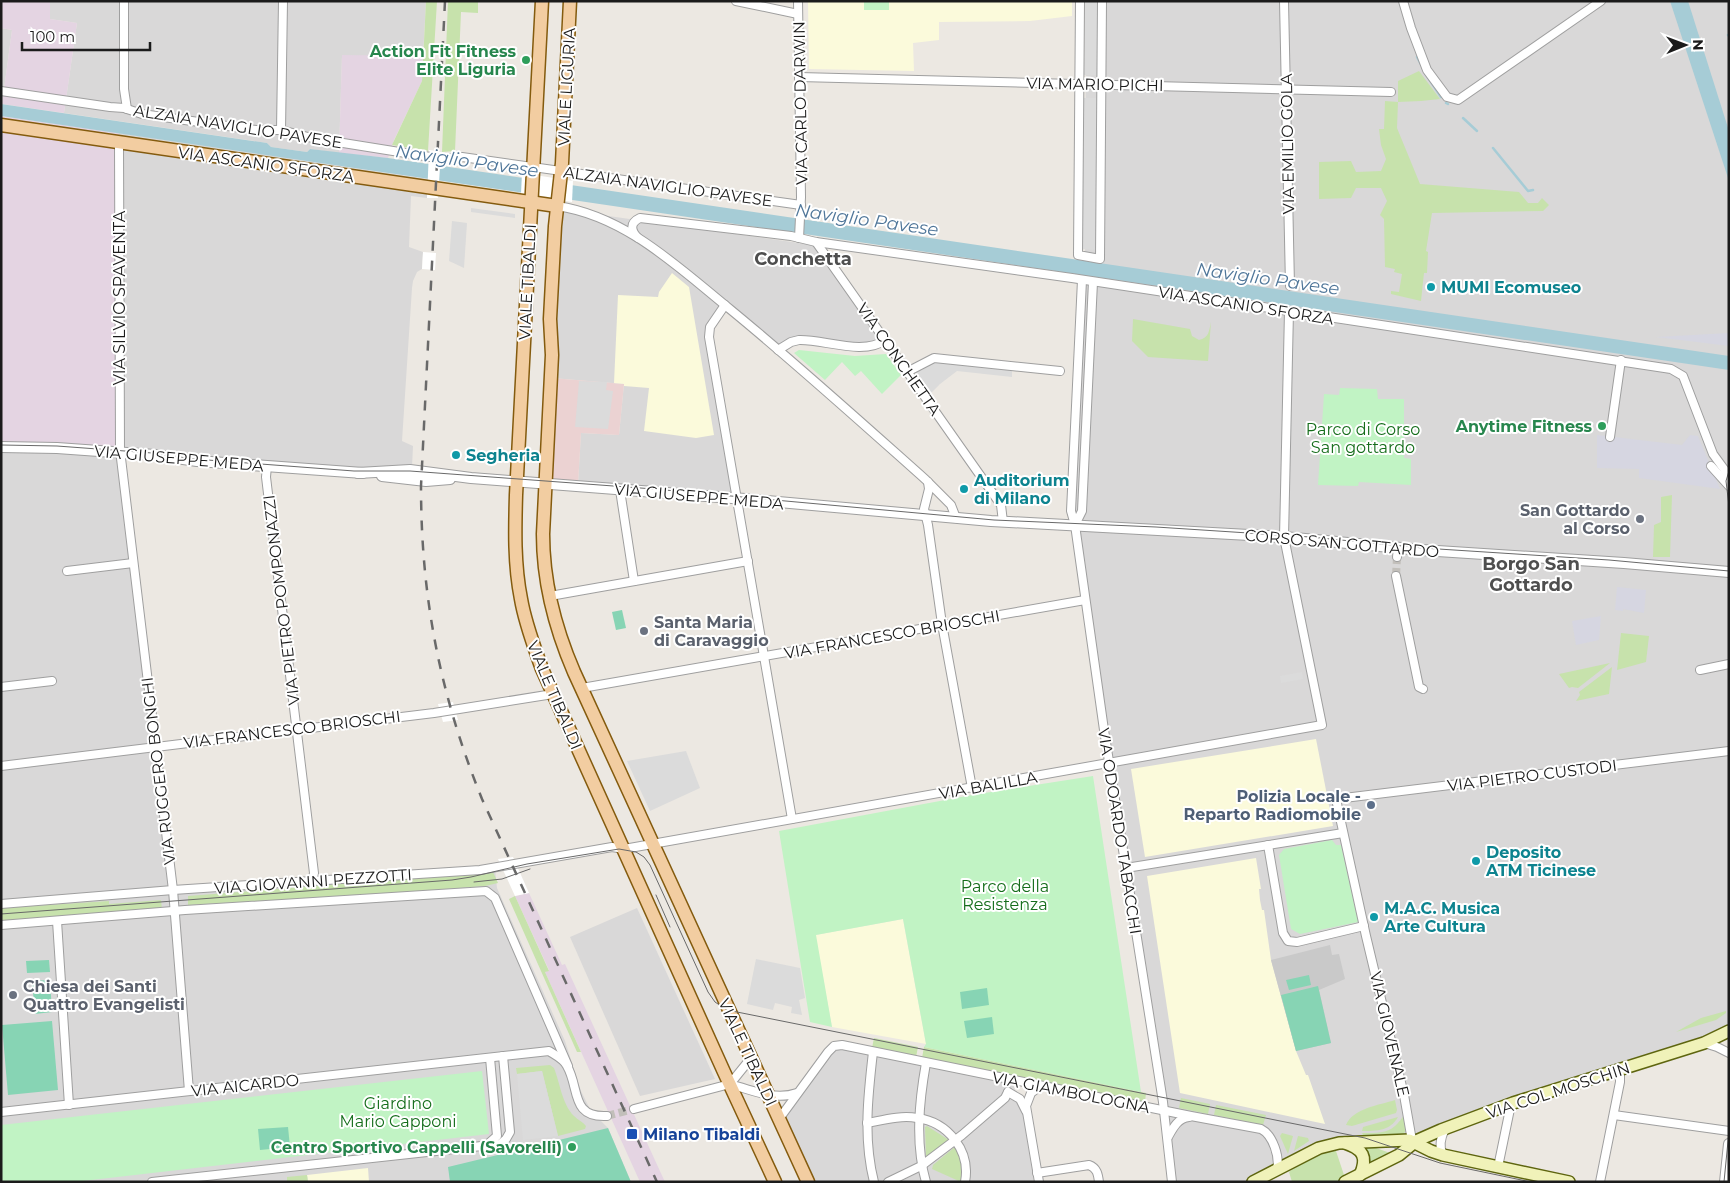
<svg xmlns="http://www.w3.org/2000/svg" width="1730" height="1183" viewBox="0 0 1730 1183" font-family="Montserrat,sans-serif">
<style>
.residential{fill:#d9d8d8}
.commercial{fill:#ebd2d2}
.industrial{fill:#e4d4e2}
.education{fill:#fbfadb}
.religious{fill:#c9c9c9}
.grass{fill:#c7e2ac}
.park{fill:#c1f3c4}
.pitch{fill:#87d4b4}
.parking{fill:#dbdbdb}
.plaza{fill:#d6d6e1}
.water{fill:#a6ccd6}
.pier{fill:#fff}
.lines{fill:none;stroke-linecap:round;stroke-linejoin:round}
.stream{stroke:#a6ccd6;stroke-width:2.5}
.minor-tunnel{stroke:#c2bfba;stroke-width:8;stroke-dasharray:8 4;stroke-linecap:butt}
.minor-casing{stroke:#9f9f9f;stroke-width:10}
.tertiary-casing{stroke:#9f9f9f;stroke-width:12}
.secondary-casing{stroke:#5e650f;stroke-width:14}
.primary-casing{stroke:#845b0e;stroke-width:15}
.minor{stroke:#fff;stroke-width:8}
.tertiary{stroke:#fff;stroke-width:10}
.secondary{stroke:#f0f2b9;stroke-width:11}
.primary{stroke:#f2cda1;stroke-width:12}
.tram{stroke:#696969;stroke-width:1}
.rail{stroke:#696969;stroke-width:2.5;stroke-dasharray:10 10;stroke-linecap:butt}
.leisure-dot{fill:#2e9e5b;stroke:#fff;stroke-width:2}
.culture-dot{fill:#0f9aa8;stroke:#fff;stroke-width:2}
.worship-dot{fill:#6b7280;stroke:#fff;stroke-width:2}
.service-dot{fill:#5c6f8a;stroke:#fff;stroke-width:2}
.transit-dot{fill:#1a4fb4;stroke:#fff;stroke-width:2}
.labels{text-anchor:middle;stroke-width:4;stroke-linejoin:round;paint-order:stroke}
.leisure-label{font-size:16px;font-weight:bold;fill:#27864d;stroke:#fff;text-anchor:end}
.street-label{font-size:16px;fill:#1b1b1b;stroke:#fff}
.culture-label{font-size:16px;font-weight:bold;fill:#0d838f;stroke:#fff;text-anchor:start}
.park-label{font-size:16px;fill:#156d1b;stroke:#fff}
.worship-label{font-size:16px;font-weight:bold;fill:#5b616d;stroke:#fff;text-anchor:start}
.service-label{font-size:16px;font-weight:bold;fill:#4e5e75;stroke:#fff;text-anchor:end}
.transit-label{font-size:16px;font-weight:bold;fill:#164399;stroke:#fff;text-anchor:start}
.water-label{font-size:18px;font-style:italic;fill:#4f7699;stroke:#fff}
.neighbourhood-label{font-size:18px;font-weight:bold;fill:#4e4e4e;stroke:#fff}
</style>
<rect width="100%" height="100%" fill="#ece8e2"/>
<g class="residential">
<path d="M50 1H426L423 56H342L339 153 310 149 307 152 271 147 267 143 64 113 77 23 50 19Z"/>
<path d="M1086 1H1729V1029L1414 1140 1339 1142 1251 1182H1176L1174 1178 1073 524 1085 283Z"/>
<path d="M1 28 12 30 2 104H1Z"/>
<path d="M119 133 428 179 427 198 411 196 409 247 423 252 422 269 417 272 413 281 412 288 402 441 413 446 412 467 364 468 266 462 163 452 118 451Z"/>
<path d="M559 209 813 245 879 340 872 346 810 337 779 346 726 301 706 325 705 337 735 495 578 484 581 433 619 435 624 384 552 378Z"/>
<path d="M1 450 117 456 171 889 1 903Z"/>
<path d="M495 869 497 888 565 1041 581 1091 591 1111 608 1128 631 1182H1V906Z"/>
<path d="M637 908 715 1079 640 1096 570 937Z"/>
<path d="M842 1047 1013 1084 1023 1114 1034 1182H810L781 1119 831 1051Z"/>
</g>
<path class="commercial" d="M552 378 624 384 619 435 581 433 578 484 546 481Z"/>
<g class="industrial">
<path d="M1 1H50V19L77 23 64 113 2 104 12 30 1 28Z"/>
<path d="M342 55 423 56 422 81 394 140 388 158 339 153Z"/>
<path d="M1 116 119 133 118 451 1 442Z"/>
<path d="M529 893 562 965 565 964 665 1182H640L545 972 549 970 515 896Z"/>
</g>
<g class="education">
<path d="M808 1H1072V16L1030 21 939 22V40L913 43 914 71 809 69Z"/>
<path d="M672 273 689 287 714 435 696 438 644 431 649 388 624 386V384L614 383 618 295 658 297 659 292Z"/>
<path d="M1316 739 1333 826 1145 857 1131 769Z"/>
<path d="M1256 858 1261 889H1259L1260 900 1262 910H1264L1271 960 1296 1051 1306 1075H1308L1325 1124 1180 1093 1147 876Z"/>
<path d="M903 919 926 1044 832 1027 815 935Z"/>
<path d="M368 1168 369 1182H308L307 1175Z"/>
</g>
<path class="religious" d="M1330 945 1332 955 1339 954 1345 979 1319 990 1331 1043 1296 1051 1271 960Z"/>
<g class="grass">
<path d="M426 1H437L428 151 392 145 422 81Z"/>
<path d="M448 1H478V13L461 12 455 151 442 152Z"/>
<path d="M1419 71 1440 99 1421 101 1398 102 1397 128 1420 184 1519 192 1528 203H1538L1542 198 1549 205 1543 211 1432 213 1426 251 1428 252 1427 273H1424L1421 301 1391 294V291L1399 292 1402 274 1394 272 1395 269 1385 267 1384 219 1380 215 1387 201 1381 188H1356L1351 198 1319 199V162L1351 161 1356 172 1381 171 1386 159 1381 145 1379 129H1384L1385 101 1398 102V81Z"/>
<path d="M1133 319 1190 329 1192 336 1199 340C1209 338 1209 331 1211 322L1208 361 1148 357 1132 341Z"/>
<path d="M1672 495 1670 557H1653L1654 525 1661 522V497Z"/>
<path d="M1621 633 1649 636 1646 662 1617 670Z"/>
<path d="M1610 663 1578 688 1572 687 1569 688 1559 674Z"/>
<path d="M1612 667 1609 694 1576 701 1580 695 1579 692Z"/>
<path d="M493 872 498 883 485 886 239 905 238 902 188 905V896Z"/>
<path d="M515 896 549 971 545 972 581 1052H577L509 899Z"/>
<path d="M161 900 162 909 1 923V908L109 901V904Z"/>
<path d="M1726 1011V1013L1716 1020 1676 1032 1701 1018Z"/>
<path d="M874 1038 918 1047 916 1057 872 1048Z"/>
<path d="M924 1047 1146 1093 1145 1102 922 1058Z"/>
<path d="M550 1065 554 1068C560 1083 562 1104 574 1116 578 1120 583 1122 586 1126L585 1129 558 1136 542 1071 517 1074 516 1068Z"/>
<path d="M1181 1098 1210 1104 1208 1114 1179 1108Z"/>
<path d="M1395 1100 1397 1110 1396 1113 1352 1126 1346 1125C1353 1108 1380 1105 1395 1100Z"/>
<path d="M1216 1105 1266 1115 1263 1125 1214 1115Z"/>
<path d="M1406 1113V1131L1403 1134 1363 1135 1362 1133C1376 1133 1389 1134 1398 1123 1401 1120 1403 1116 1406 1113Z"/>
<path d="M1398 1117C1390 1131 1377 1131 1362 1131L1363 1127Z"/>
<path d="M927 1126 949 1140 930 1155 926 1156 925 1127Z"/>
<path d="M1282 1133 1293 1136 1288 1154 1280 1136Z"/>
<path d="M1298 1136 1308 1138 1309 1141 1294 1151Z"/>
<path d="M1368 1145 1390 1153 1368 1165 1362 1148Z"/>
<path d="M956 1146 962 1164 961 1182 932 1169 933 1165Z"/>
<path d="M1335 1148 1345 1178 1335 1182H1292L1289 1172C1301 1160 1319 1153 1335 1148Z"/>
<path d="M307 1175 308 1182H287V1177Z"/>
</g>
<g class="park">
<rect x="864" y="1" width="25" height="9"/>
<path d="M799 350 855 356 886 354 901 375 882 394 861 371 855 376 842 362 825 380 794 353Z"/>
<path d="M1340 388 1377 389 1378 399H1404V458L1411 459V485L1359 482 1358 486 1318 485 1324 394 1339 395Z"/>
<path d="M1093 776 1141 1092 924 1047 926 1044 903 919 816 935 832 1027 810 1022 779 831 972 795Z"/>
<path d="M1332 840 1336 845H1341L1358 922 1300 934 1291 929 1279 855 1284 849Z"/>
<path d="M482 1071 489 1134 74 1182H1V1125Z"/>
</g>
<g class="pitch">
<path d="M622 610 626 628 616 630 612 612Z"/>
<path d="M49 960 50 972 27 973 26 961Z"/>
<path d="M1309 975 1311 985 1289 990 1286 980Z"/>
<path d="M50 980 52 1012 35 1014 32 981Z"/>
<path d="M1318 986 1331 1043 1296 1051 1281 995Z"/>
<path d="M987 988 989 1005 962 1009 960 992Z"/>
<path d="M992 1017 994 1034 967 1038 964 1021Z"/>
<path d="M52 1021 58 1090 8 1095 2 1025Z"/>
<path d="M288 1127 290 1147 260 1150 258 1129Z"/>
<path d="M608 1128 631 1182H450L448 1167Z"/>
</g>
<g class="parking">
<path d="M1085 1H1098L1097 75H1084Z"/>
<path d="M1084 98H1097L1096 250 1082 249Z"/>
<path d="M471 208 515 214V218L471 212Z"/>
<path d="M452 221 467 223 464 268 449 261Z"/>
<path d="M935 361 1012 370V377L957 371 940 384 930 394 915 372Z"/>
<path d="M579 381 607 382 606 390 613 391 608 429 575 427Z"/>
<path d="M1302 672 1303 679 1281 683 1280 676Z"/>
<path d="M686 751 700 788 650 811 627 761Z"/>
<path d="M756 959 800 968 805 998 799 1000 802 1015 791 1013 792 1007 775 1003 773 1010 747 1004Z"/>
<path d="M542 1071 558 1136 523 1140 517 1074Z"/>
</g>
<g class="plaza">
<path d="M1729 333V346L1656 337Z"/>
<path d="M1597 435 1682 445 1690 435 1698 436 1720 489 1639 478V469L1597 468Z"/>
<path d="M1617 587 1646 590 1644 613 1623 609V611L1615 610Z"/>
<path d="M1601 616 1599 640 1576 645 1572 621Z"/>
</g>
<g class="water">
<path d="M1670 1H1688L1729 131V181Z"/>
<path d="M1 104 267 143 271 147 307 152 310 149 388 158 1729 356V370L1 116Z"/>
</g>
<g class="pier">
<path d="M429 150 441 152 438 198H427Z"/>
<path d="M522 173 573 181 572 202 521 194Z"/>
<path d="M423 252 436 253 435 270 422 269Z"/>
<path d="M453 702 458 720 443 722 438 704Z"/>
<path d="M513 857 529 893 515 896 498 859Z"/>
</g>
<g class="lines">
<g class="stream">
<path d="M1728 35 1729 36"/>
<path d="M1417 57 1423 68"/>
<path d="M1425 73 1441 97"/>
<path d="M1446 103 1448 104"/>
<path d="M1463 118 1477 131"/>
<path d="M1493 148 1528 191 1533 190"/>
</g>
<g class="minor-tunnel">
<path d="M1396 576 1397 557"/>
<path d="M607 1116 634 1109"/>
</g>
<g class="minor-casing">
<g id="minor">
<path d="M124 1V89L127 109"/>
<path d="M736 1 798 14"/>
<path d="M798 1 801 197 799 238"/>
<path d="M1080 1 1078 255 1100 259 1102 1"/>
<path d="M1284 1 1290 286"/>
<path d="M1403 1 1411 28 1427 70 1447 97 1458 100 1601 1"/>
<path d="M799 77 1391 92"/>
<path d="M1 91 110 107 124 108 142 114 256 130H281L312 138 443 159 462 157 801 205"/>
<path d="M281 130 283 1"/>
<path d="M119 143 120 450 173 890 189 1091"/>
<path d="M557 206C626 216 679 268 731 310 798 365 862 423 926 480L951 505 956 518"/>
<path d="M638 238C631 231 629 223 640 218L791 236 816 242 1072 278 1671 369 1683 376 1713 454 1729 476"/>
<path d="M816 242 1001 505 1003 522"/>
<path d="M1082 280 1071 511 1075 525 1104 730 1163 1102 1172 1182"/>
<path d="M725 305 710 327 709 337 792 819"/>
<path d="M778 350 791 342 799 340C823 339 864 356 885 340"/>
<path d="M907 372 934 358 1060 371"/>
<path d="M1610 437 1621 360"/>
<path d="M267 466 266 477 314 873 312 882"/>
<path d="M1711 466 1729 486"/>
<path d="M928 482 929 489 924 509 928 525 942 624 972 788"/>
<path d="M620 490 634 581"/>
<path d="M1075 525 1082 511 1093 282"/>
<path d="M1397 557 1398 548"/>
<path d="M67 571 133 563"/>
<path d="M1396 576 1418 682 1419 687 1423 689"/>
<path d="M550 596 748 561"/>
<path d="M1700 670 1729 664"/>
<path d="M1 687 52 681"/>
<path d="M582 688 1085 600"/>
<path d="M1 766 434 713 553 694"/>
<path d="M1268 845 1283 933 1288 941 1297 942 1364 926"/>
<path d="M1126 868 1343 833"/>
<path d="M1 904 173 890 480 870 612 847 624 849 1322 725 1284 537 1289 311"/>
<path d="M57 921 69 1105"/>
<path d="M1 925 185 910 486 891 495 898 568 1066"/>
<path d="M1704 1043 1717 1047 1729 1053"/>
<path d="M873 1052C868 1095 863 1139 874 1182"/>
<path d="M926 1063C919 1102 915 1144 926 1182"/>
<path d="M730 1084C751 1090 775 1101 797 1093"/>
<path d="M730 1084 751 1058"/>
<path d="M1008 1092 1020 1099 1026 1111"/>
<path d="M634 1109 730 1084"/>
<path d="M1 1112 549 1051C555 1055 564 1059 567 1066 580 1088 570 1118 607 1116"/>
<path d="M1614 1115 1729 1131"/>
<path d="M779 1119 828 1052 834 1046 842 1045 1191 1116 1261 1129C1273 1135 1280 1157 1277 1170"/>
<path d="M867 1123C883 1120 901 1115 917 1118 948 1122 971 1151 965 1182"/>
<path d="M1168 1137C1173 1128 1178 1118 1189 1117"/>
<path d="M1414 1142 1411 1135 1404 1095 1366 936 1336 799 1729 751"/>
<path d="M488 1144 497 1136 490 1058"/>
<path d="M1443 1155C1438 1146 1441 1137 1445 1129"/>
<path d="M1498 1167 1510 1109 1513 1103"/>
<path d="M1037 1173 1089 1165C1097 1168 1098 1174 1099 1182"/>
<path d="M152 1182 500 1144 506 1139 510 1132 503 1056"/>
<path d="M888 1182 921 1166 962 1135 1005 1098 1008 1092"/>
<path d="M1039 1182 1026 1106 1031 1093 1040 1086"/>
<path d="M1600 1182 1620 1082V1076L1617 1071"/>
</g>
</g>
<g class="tertiary-casing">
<g id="tertiary">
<path d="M1 447 57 448 155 455 197 461 363 473"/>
<path d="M358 473 410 470 471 478 745 499 991 521 1284 537 1422 550 1624 563 1729 572"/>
<path d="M382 476 426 481 450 479"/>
<path d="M1725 1182 1729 1144"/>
</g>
</g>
<g class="secondary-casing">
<g id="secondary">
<path d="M1345 1143C1363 1149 1368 1157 1360 1175"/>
<path d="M1253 1182 1319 1148 1339 1143 1409 1140 1431 1151 1443 1155 1569 1182"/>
<path d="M1345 1182 1399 1155 1416 1141 1441 1130 1513 1103 1704 1043 1729 1031"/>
</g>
</g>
<g class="primary-casing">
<g id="primary">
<path d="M542 1 516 495C515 529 514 564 521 599 525 623 534 646 542 669L724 1072 775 1182"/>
<path d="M570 1 562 163 555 226 550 319 552 355 543 534C543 582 555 628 574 672L808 1182"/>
<path d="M1 125 557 206"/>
</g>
</g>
<use href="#minor" class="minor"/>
<use href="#tertiary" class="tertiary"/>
<use href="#secondary" class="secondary"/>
<use href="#primary" class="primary"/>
<g class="tram">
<path d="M1 445 57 446 152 453 194 459 354 471H410L654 489 994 520 1156 527 1310 537 1423 548 1609 560 1729 571"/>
<path d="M1729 471 1726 481 1729 506"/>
<path d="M474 882 502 879 530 869"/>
<path d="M656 895 670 927"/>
<path d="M1 914 452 880 471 877 527 864 619 849 636 852 644 857 650 865 708 992 715 1002 727 1010 1365 1138 1440 1163 1531 1182"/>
<path d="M1724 1182 1729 1131"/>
</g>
<path class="rail" d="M445 1 421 486C421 598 440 695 482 799L657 1182"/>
</g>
<g class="leisure-dot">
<circle cx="526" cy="60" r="5"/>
<circle cx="1602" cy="426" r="5"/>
<circle cx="572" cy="1147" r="5"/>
</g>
<g class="culture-dot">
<circle cx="1431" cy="287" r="5"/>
<circle cx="456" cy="455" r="5"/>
<circle cx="964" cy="489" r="5"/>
<circle cx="1476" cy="861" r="5"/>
<circle cx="1374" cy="917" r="5"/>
</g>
<g class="worship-dot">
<circle cx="1640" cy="519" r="5"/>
<circle cx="644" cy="631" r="5"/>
<circle cx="13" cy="995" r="5"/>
</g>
<circle class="service-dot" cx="1371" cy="805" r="5"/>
<rect class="transit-dot" x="626" y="1128" width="12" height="12" rx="2.5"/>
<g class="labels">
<g class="leisure-label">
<text x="516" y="57">Action Fit Fitness<tspan x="516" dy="18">Elite Liguria</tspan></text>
<text x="1592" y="432">Anytime Fitness</text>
<text x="562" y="1153">Centro Sportivo Cappelli (Savorelli)</text>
</g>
<g class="street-label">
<text transform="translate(1095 84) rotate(1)" y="6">VIA MARIO PICHI</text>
<text transform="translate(566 87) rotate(-87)" y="6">VIALE LIGURIA</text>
<text transform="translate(800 103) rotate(-91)" y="6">VIA CARLO DARWIN</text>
<text transform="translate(238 126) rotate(9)" y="6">ALZAIA NAVIGLIO PAVESE</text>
<text transform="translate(1287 144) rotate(-91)" y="6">VIA EMILIO GOLA</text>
<text transform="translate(266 164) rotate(8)" y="6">VIA ASCANIO SFORZA</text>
<text transform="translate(668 186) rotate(8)" y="6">ALZAIA NAVIGLIO PAVESE</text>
<text transform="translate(527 282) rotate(-87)" y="6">VIALE TIBALDI</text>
<text transform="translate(119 298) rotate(-90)" y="6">VIA SILVIO SPAVENTA</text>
<text transform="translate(1246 305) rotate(9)" y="6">VIA ASCANIO SFORZA</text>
<text transform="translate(899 359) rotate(55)" y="6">VIA CONCHETTA</text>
<text transform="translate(179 458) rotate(5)" y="6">VIA GIUSEPPE MEDA</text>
<text transform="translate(699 496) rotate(5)" y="6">VIA GIUSEPPE MEDA</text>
<text transform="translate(1342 543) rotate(5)" y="6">CORSO SAN GOTTARDO</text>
<text transform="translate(281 600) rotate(-97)" y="6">VIA PIETRO POMPONAZZI</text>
<text transform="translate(892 634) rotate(-10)" y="6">VIA FRANCESCO BRIOSCHI</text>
<text transform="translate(555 695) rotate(67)" y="6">VIALE TIBALDI</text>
<text transform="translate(292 729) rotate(-7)" y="6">VIA FRANCESCO BRIOSCHI</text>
<text transform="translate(158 771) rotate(-97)" y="6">VIA RUGGERO BONGHI</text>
<text transform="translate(1532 775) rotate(-7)" y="6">VIA PIETRO CUSTODI</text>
<text transform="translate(988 785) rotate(-10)" y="6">VIA BALILLA</text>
<text transform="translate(1120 831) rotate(81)" y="6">VIA ODOARDO TABACCHI</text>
<text transform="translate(313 881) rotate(-4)" y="6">VIA GIOVANNI PEZZOTTI</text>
<text transform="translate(1390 1034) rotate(77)" y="6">VIA GIOVENALE</text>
<text transform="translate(748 1052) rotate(65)" y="6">VIALE TIBALDI</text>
<text transform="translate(245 1085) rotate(-6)" y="6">VIA AICARDO</text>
<text transform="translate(1558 1090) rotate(-18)" y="6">VIA COL MOSCHIN</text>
<text transform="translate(1071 1092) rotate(11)" y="6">VIA GIAMBOLOGNA</text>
</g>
<g class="culture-label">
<text x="1441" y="293">MUMI Ecomuseo</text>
<text x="466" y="461">Segheria</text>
<text x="974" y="486">Auditorium<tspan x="974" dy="18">di Milano</tspan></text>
<text x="1486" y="858">Deposito<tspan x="1486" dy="18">ATM Ticinese</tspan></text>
<text x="1384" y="914">M.A.C. Musica<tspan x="1384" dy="18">Arte Cultura</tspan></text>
</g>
<g class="park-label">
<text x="1363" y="435">Parco di Corso<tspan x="1363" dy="18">San gottardo</tspan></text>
<text x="1005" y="892">Parco della<tspan x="1005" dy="18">Resistenza</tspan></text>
<text x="398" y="1109">Giardino<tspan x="398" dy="18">Mario Capponi</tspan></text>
</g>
<g class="worship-label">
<text x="1630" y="516" text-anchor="end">San Gottardo<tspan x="1630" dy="18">al Corso</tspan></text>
<text x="654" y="628">Santa Maria<tspan x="654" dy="18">di Caravaggio</tspan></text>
<text x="23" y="992">Chiesa dei Santi<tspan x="23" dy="18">Quattro Evangelisti</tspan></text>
</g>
<g class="service-label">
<text x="1361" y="802">Polizia Locale -<tspan x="1361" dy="18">Reparto Radiomobile</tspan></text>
</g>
<g class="transit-label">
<text x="643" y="1140">Milano Tibaldi</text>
</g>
<g class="water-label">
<text transform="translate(467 161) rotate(8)" y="6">Naviglio Pavese</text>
<text transform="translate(867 220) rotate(8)" y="6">Naviglio Pavese</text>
<text transform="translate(1268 279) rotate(8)" y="6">Naviglio Pavese</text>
</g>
<g class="neighbourhood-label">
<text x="803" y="265">Conchetta</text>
<text x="1531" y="570">Borgo San<tspan x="1531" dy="21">Gottardo</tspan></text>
</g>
</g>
<rect width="1730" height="1183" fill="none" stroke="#1b1b1b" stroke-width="5"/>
<g transform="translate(1685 45) rotate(89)" stroke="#ffffff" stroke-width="4" paint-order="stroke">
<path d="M0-4L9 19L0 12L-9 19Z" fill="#1b1b1b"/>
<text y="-8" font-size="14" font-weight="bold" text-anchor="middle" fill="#1b1b1b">N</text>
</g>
<path d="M22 42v8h128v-8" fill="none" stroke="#1b1b1b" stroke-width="2.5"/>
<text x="30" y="42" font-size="15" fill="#1b1b1b" stroke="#ffffff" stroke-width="4" paint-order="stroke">100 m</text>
</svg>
